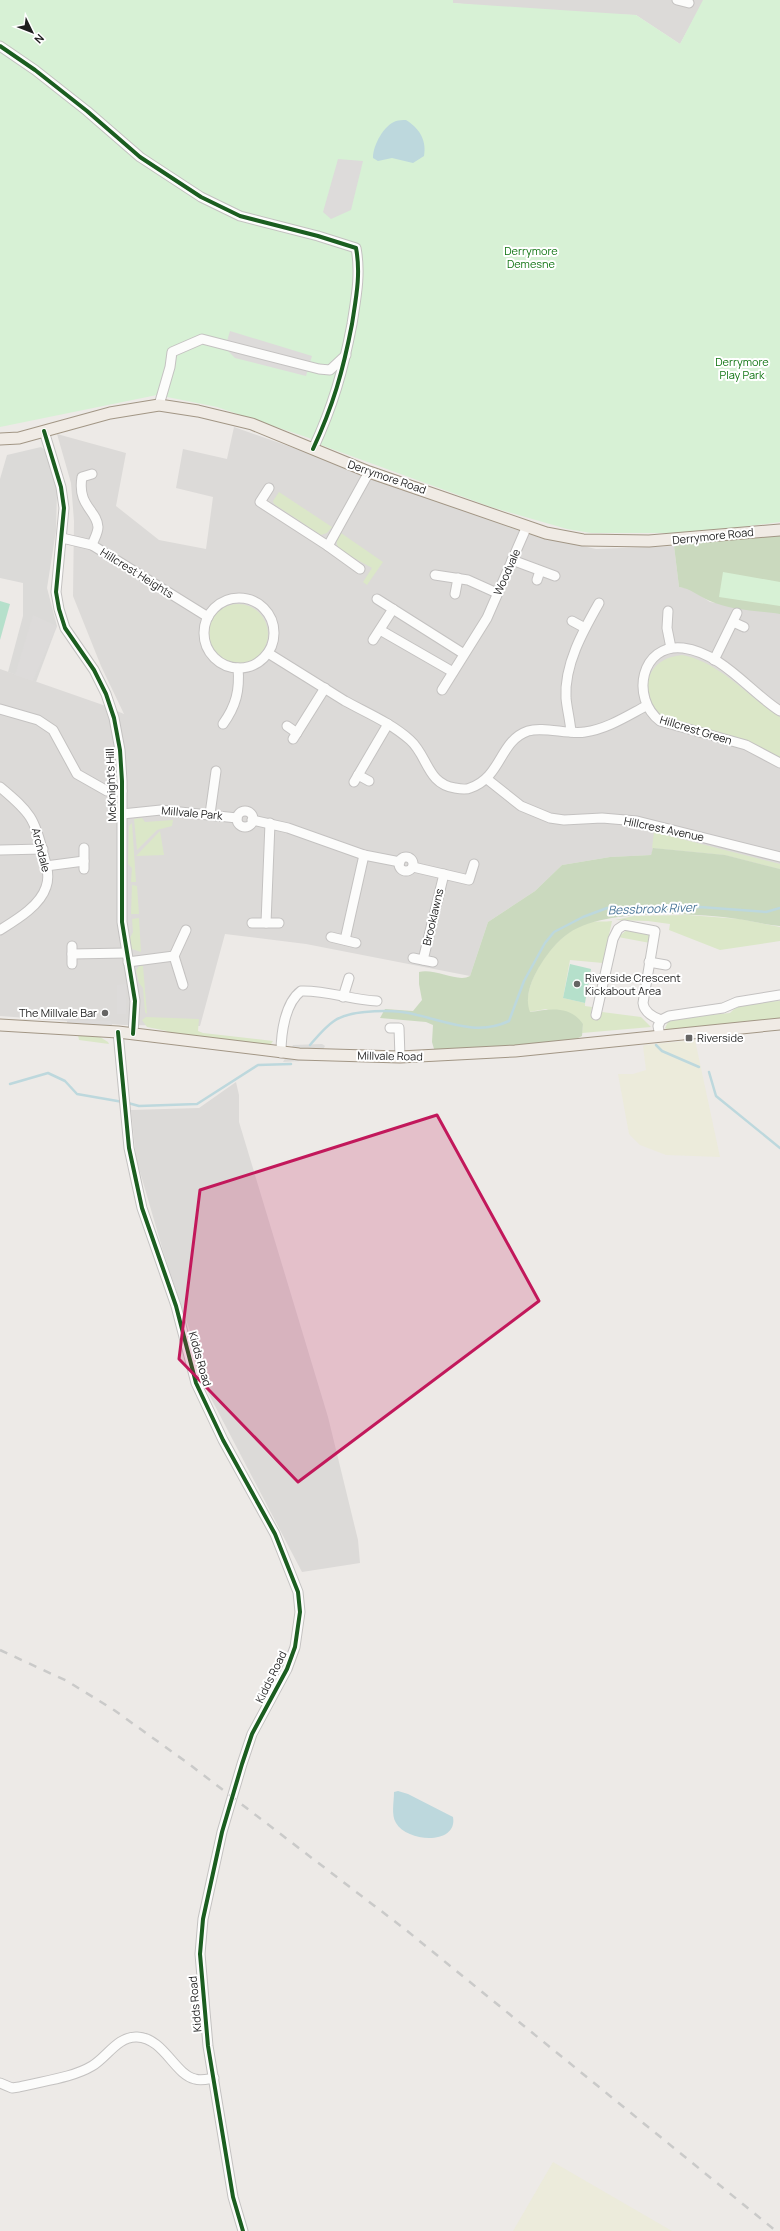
<svg xmlns="http://www.w3.org/2000/svg" width="780" height="2231" viewBox="0 0 780 2231" font-family="Manrope,sans-serif">
<style>
.residential{fill:#dcdad8}
.religious{fill:#dbdad8}
.farmland{fill:#ecebdb}
.grass{fill:#dbe7c8}
.forest{fill:#cad9be}
.park{fill:#d7f1d5}
.pitch{fill:#b5e0cb}
.parking{fill:#dddbda}
.water{fill:#bdd8dd}
.pier{fill:#dddcda}
.lines{fill:none;stroke-linecap:round;stroke-linejoin:round}
.stream{stroke:#bdd8dd;stroke-width:2.5}
.minor-casing{stroke:#c4c2c1;stroke-width:11}
.major-casing{stroke:#a29685;stroke-width:13}
.minor{stroke:#fcfcfb;stroke-width:9}
.major{stroke:#f0ebe5;stroke-width:11}
.rail{stroke:#cacac9;stroke-width:2.5;stroke-dasharray:8 8;stroke-linecap:butt}
.cycleway-casing{stroke:#fff;stroke-width:6}
.cycleway{stroke:#1b5e20;stroke-width:4}
.marked{fill:#c2185b;fill-opacity:0.2;stroke:#c2185b;stroke-width:3;stroke-linejoin:round}
.poi-dot{fill:#666564;stroke:#fff;stroke-width:1.5}
.labels{text-anchor:middle;stroke-width:4;stroke-linejoin:round;paint-order:stroke}
.park-label{font-size:11px;fill:#137615;stroke:#fff}
.street-label{font-size:11px;fill:#1e1e1e;stroke:#fff}
.poi-label{font-size:11px;fill:#1e1e1e;stroke:#fff;text-anchor:start}
.water-label{font-size:12px;font-style:italic;fill:#4b7799;stroke:#fff}
</style>
<rect width="100%" height="100%" fill="#edeae7"/>
<g class="residential">
<path d="M453 0H704L680 44 636 15 559 13 453 3Z"/>
<path d="M234 427 413 490 502 524 548 538 596 549 674 546 679 587 690 589 710 602 780 612V869L725 855 654 848 651 855 610 857 562 865 535 891 488 922 470 976 306 944 225 934 200 1026 124 1025 0 1016V669L103 705 124 714 101 666 73 596 74 521 71 483 57 434 126 453 116 506 159 540 206 549 213 497 176 488 183 449 227 459Z"/>
<path d="M236 1082 239 1095V1122L328 1417 358 1540 360 1563 302 1572 203 1383 193 1340 163 1251 136 1158 131 1110 199 1108Z"/>
</g>
<path class="religious" d="M41 447 45 450 57 491 56 531 47 588 57 626 36 682 8 672 23 616V583L0 578V479L7 455Z"/>
<g class="farmland">
<path d="M695 1040 720 1157 666 1155 640 1145 629 1134 618 1074H633L646 1070 643 1046 645 1045Z"/>
<path d="M553 2162 672 2231H513Z"/>
</g>
<g class="grass">
<path d="M279 492 332 527 327 533 321 535 274 504 273 501Z"/>
<path d="M341 533 383 562 367 585 363 582 372 568 338 549 336 539Z"/>
<circle cx="238" cy="634" r="30"/>
<path d="M682 655C720 662 748 697 780 717V759L667 720C662 716 656 712 653 708 641 692 647 669 664 660 669 657 676 656 682 655Z"/>
<path d="M142 818 145 822 173 820 172 826 157 830 137 850 134 819Z"/>
<path d="M132 823 136 882H131L132 868 128 864 129 826Z"/>
<path d="M160 831 164 855 136 856Z"/>
<path d="M654 832 780 864V869L725 855 652 848Z"/>
<path d="M132 885 137 886 139 914H131Z"/>
<path d="M688 915 740 919 780 927V941L720 950 669 930 670 924 648 921 615 920 634 916Z"/>
<path d="M139 918 141 952 132 949 130 938 133 932 132 919Z"/>
<path d="M612 921 603 963 570 960 563 998 585 1003V1006L592 1007 591 1017H600L602 1012 641 1017 651 1027 582 1033 583 1024 546 1009 529 1012C520 981 559 929 590 922 597 921 605 922 612 921Z"/>
<path d="M627 930 650 934V943L618 937Z"/>
<path d="M139 966H143L147 1014 145 1012 143 988 139 983 136 971Z"/>
<path d="M780 1001V1018L668 1030 665 1028 668 1022 679 1018 730 1013C741 1001 764 1002 780 1001Z"/>
<path d="M146 1017 199 1019 198 1031 203 1033 273 1041 271 1044H264L166 1033 167 1031 147 1027 142 1020Z"/>
<path d="M78 1035 100 1037 108 1042 109 1044 79 1040Z"/>
</g>
<g class="forest">
<path d="M780 530V614C759 611 729 610 710 601 698 596 692 589 679 587L674 546Z"/>
<path d="M653 848 725 855 780 869V926C766 925 752 921 738 919 695 913 606 908 569 933 557 941 548 953 541 964 532 978 524 997 530 1012 550 1009 570 1005 583 1024L582 1036 576 1039 504 1047 439 1051 434 1049 432 1042 433 1025 426 1022 380 1018 385 1009 413 1011 422 1000 419 984V972C435 968 458 983 470 976L488 922 535 891 562 865 610 857 651 855Z"/>
</g>
<g class="park">
<path d="M0 0H453V3L636 15 680 44 703 0H780V522L697 533H591L567 529 491 507 321 445 319 442 312 439 217 407 157 395 0 427Z"/>
<path d="M723 572 780 582V606L719 597Z"/>
</g>
<g class="pitch">
<path d="M0 601 10 604 0 640Z"/>
<path d="M570 964 591 969 585 1003 563 998Z"/>
</g>
<g class="parking">
<path d="M338 159 363 161 351 210 331 219 323 212Z"/>
<path d="M230 331 312 356 306 376 235 358 225 348Z"/>
<path d="M33 615 57 626 33 681 15 675Z"/>
<path d="M125 864 129 868 131 931 127 935Z"/>
<path d="M126 984V1014H117V985Z"/>
<path d="M67 1021H111L113 1028 67 1023Z"/>
</g>
<g class="water">
<path d="M406 120C419 128 427 140 424 156L413 163 392 158 378 161 373 158C373 145 384 125 396 121 399 120 403 120 406 120Z"/>
<path d="M398 1791 408 1794 453 1817C458 1845 408 1843 396 1823 391 1815 394 1802 394 1792Z"/>
</g>
<path class="pier" d="M322 1044 325 1046 317 1060 283 1062 293 1045Z"/>
<g class="lines">
<g class="stream">
<path d="M310 1045C317 1037 325 1027 334 1021 351 1009 397 1009 417 1015 448 1022 478 1036 509 1021L524 981 545 943 554 932 583 917 607 908 700 907 766 912 780 908"/>
<path d="M656 1045 662 1051 699 1067"/>
<path d="M709 1072 716 1096 780 1148"/>
<path d="M10 1084 48 1073 65 1081 77 1094 123 1102"/>
<path d="M128 1103 139 1106 197 1104 258 1065 291 1064"/>
</g>
<g class="minor-casing">
<g id="minor">
<path d="M677 0 689 3"/>
<path d="M0 46 35 70 87 111 140 157 201 197 240 216 318 236 356 248C361 274 356 298 352 324 343 371 333 406 313 449"/>
<path d="M159 405 170 367 172 352 202 339 319 369 330 370 346 355"/>
<path d="M44 431 61 487 64 508 56 592 59 609 65 628 94 670 106 694 114 718 120 750 122 781V922L135 1001 133 1034"/>
<path d="M269 488 260 502 328 546"/>
<path d="M62 538 92 545 208 617"/>
<path d="M92 545C94 539 98 533 98 527 97 510 77 506 82 477L92 474"/>
<path d="M512 560 555 576"/>
<path d="M360 569 328 546 369 472"/>
<path d="M435 575 468 580 497 593"/>
<path d="M537 580 540 571"/>
<path d="M455 594 458 578"/>
<circle cx="239" cy="633" r="35"/>
<path d="M377 599 464 654"/>
<path d="M668 611 667 628 671 648"/>
<path d="M572 621 585 628"/>
<path d="M733 622 744 627"/>
<path d="M380 630 453 672"/>
<path d="M373 640 393 609"/>
<path d="M268 653C294 669 319 685 345 701 367 713 391 723 410 740 428 756 427 784 455 788 460 789 466 790 470 788 502 777 499 741 528 731 543 726 569 735 585 732 607 729 627 716 646 706"/>
<path d="M714 660 737 613"/>
<path d="M442 690 487 618 527 526"/>
<path d="M0 709 38 720 53 730 77 774 107 791H122"/>
<path d="M780 711C749 691 722 653 683 648 641 643 630 698 660 721L746 745 780 763"/>
<path d="M223 724C236 706 240 690 238 668"/>
<path d="M287 726 297 733"/>
<path d="M571 732C570 720 567 709 566 698 564 665 583 631 599 603"/>
<path d="M293 739 325 688"/>
<path d="M358 775 369 781"/>
<path d="M487 779 521 806 550 818 564 820 602 818 637 821 780 857"/>
<path d="M354 782 388 724"/>
<path d="M0 787C30 812 35 818 44 857 47 866 50 877 46 887 40 906 16 920 0 930"/>
<circle cx="245" cy="819" r="8"/>
<path d="M122 814 161 810 237 818"/>
<path d="M210 814 216 771"/>
<path d="M252 820 288 828 364 855 400 862"/>
<path d="M84 848V869"/>
<path d="M0 850 43 849"/>
<circle cx="406" cy="864" r="7"/>
<path d="M46 866 84 861"/>
<path d="M413 867 469 880 474 864"/>
<path d="M252 923H279"/>
<path d="M266 923 270 823"/>
<path d="M331 937 356 943"/>
<path d="M345 940 364 855"/>
<path d="M72 954 126 953"/>
<path d="M413 958 433 962"/>
<path d="M423 960 444 874"/>
<path d="M128 962 174 956"/>
<path d="M649 962 666 965"/>
<path d="M72 964V946"/>
<path d="M183 985 174 956 186 930"/>
<path d="M343 997 349 978"/>
<path d="M596 1015 613 939 618 929 624 925 655 931 643 1003C644 1012 653 1017 661 1020"/>
<path d="M390 1028H399L400 1057"/>
<path d="M118 1032 129 1148 142 1208 176 1306 196 1383 223 1440 275 1534 298 1592 300 1612 295 1647 287 1669 252 1734 242 1764 222 1832 203 1919 200 1954 208 2046 233 2197 243 2231"/>
<path d="M660 1036 658 1026 661 1020 669 1016 723 1008 737 1002 780 995"/>
<path d="M281 1053C281 1033 285 1003 301 991 326 990 352 1000 377 1001"/>
<path d="M0 2083 12 2088 19 2087C42 2081 72 2078 92 2066 107 2057 118 2036 137 2037 164 2038 174 2074 195 2079 201 2081 208 2079 214 2078"/>
</g>
</g>
<g class="major-casing">
<g id="major">
<path d="M0 439 19 438 110 413 159 405 198 411 252 424 369 472 546 533 583 540 649 541 780 530"/>
<path d="M0 1025 118 1032 299 1054 400 1057 515 1051 780 1024"/>
</g>
</g>
<use href="#minor" class="minor"/>
<use href="#major" class="major"/>
<path class="rail" d="M0 1650 67 1681 114 1710 189 1764 406 1930 776 2231"/>
<g class="cycleway-casing">
<g id="cycleway">
<path d="M0 46 35 70 87 111 140 157 201 197 240 216 318 236 356 248C361 274 356 298 352 324 343 371 333 406 313 449"/>
<path d="M44 431 61 487 64 508 56 592 59 609 65 628 94 670 106 694 114 718 120 750 122 781V922L135 1001 133 1034"/>
<path d="M118 1032 129 1148 142 1208 176 1306 196 1383 223 1440 275 1534 298 1592 300 1612 295 1647 287 1669 252 1734 242 1764 222 1832 203 1919 200 1954 208 2046 233 2197 243 2231"/>
</g>
</g>
<use href="#cycleway" class="cycleway"/>
</g>
<path class="marked" d="M437 1115 539 1301 298 1482 179 1359 200 1190Z"/>
<g class="poi-dot">
<circle cx="577" cy="984" r="4"/>
<circle cx="105" cy="1013" r="4"/>
<rect x="685" y="1034" width="8" height="8" rx="2"/>
</g>
<g class="labels">
<g class="park-label">
<text x="531" y="255">Derrymore<tspan x="531" dy="13">Demesne</tspan></text>
<text x="742" y="366">Derrymore<tspan x="742" dy="13">Play Park</tspan></text>
</g>
<g class="street-label">
<text transform="translate(387 477) rotate(19)" y="4">Derrymore Road</text>
<text transform="translate(713 536) rotate(-6)" y="4">Derrymore Road</text>
<text transform="translate(507 572) rotate(-66)" y="4">Woodvale</text>
<text transform="translate(137 573) rotate(32)" y="4">Hillcrest Heights</text>
<text transform="translate(696 730) rotate(17)" y="4">Hillcrest Green</text>
<text transform="translate(111 785) rotate(-92)" y="4">McKnight's Hill</text>
<text transform="translate(192 813) rotate(5)" y="4">Millvale Park</text>
<text transform="translate(664 829) rotate(12)" y="4">Hillcrest Avenue</text>
<text transform="translate(41 850) rotate(76)" y="4">Archdale</text>
<text transform="translate(433 917) rotate(-77)" y="4">Brooklawns</text>
<text transform="translate(390 1056) rotate(1)" y="4">Millvale Road</text>
<text transform="translate(200 1359) rotate(74)" y="4">Kidds Road</text>
<text transform="translate(271 1677) rotate(-64)" y="4">Kidds Road</text>
<text transform="translate(195 2004) rotate(-95)" y="4">Kidds Road</text>
</g>
<g class="poi-label">
<text x="585" y="982">Riverside Crescent<tspan x="585" dy="13">Kickabout Area</tspan></text>
<text x="97" y="1017" text-anchor="end">The Millvale Bar</text>
<text x="697" y="1042">Riverside</text>
</g>
<g class="water-label">
<text transform="translate(652 909) rotate(-2)" y="4">Bessbrook River</text>
</g>
</g>
<g transform="translate(32 32) rotate(133)" stroke="#ffffff" stroke-width="3" paint-order="stroke">
<path d="M0-3L7 15L0 10L-7 15Z" fill="#1e1e1e"/>
<text y="-6" font-size="11" font-weight="bold" text-anchor="middle" fill="#1e1e1e">N</text>
</g>
</svg>
